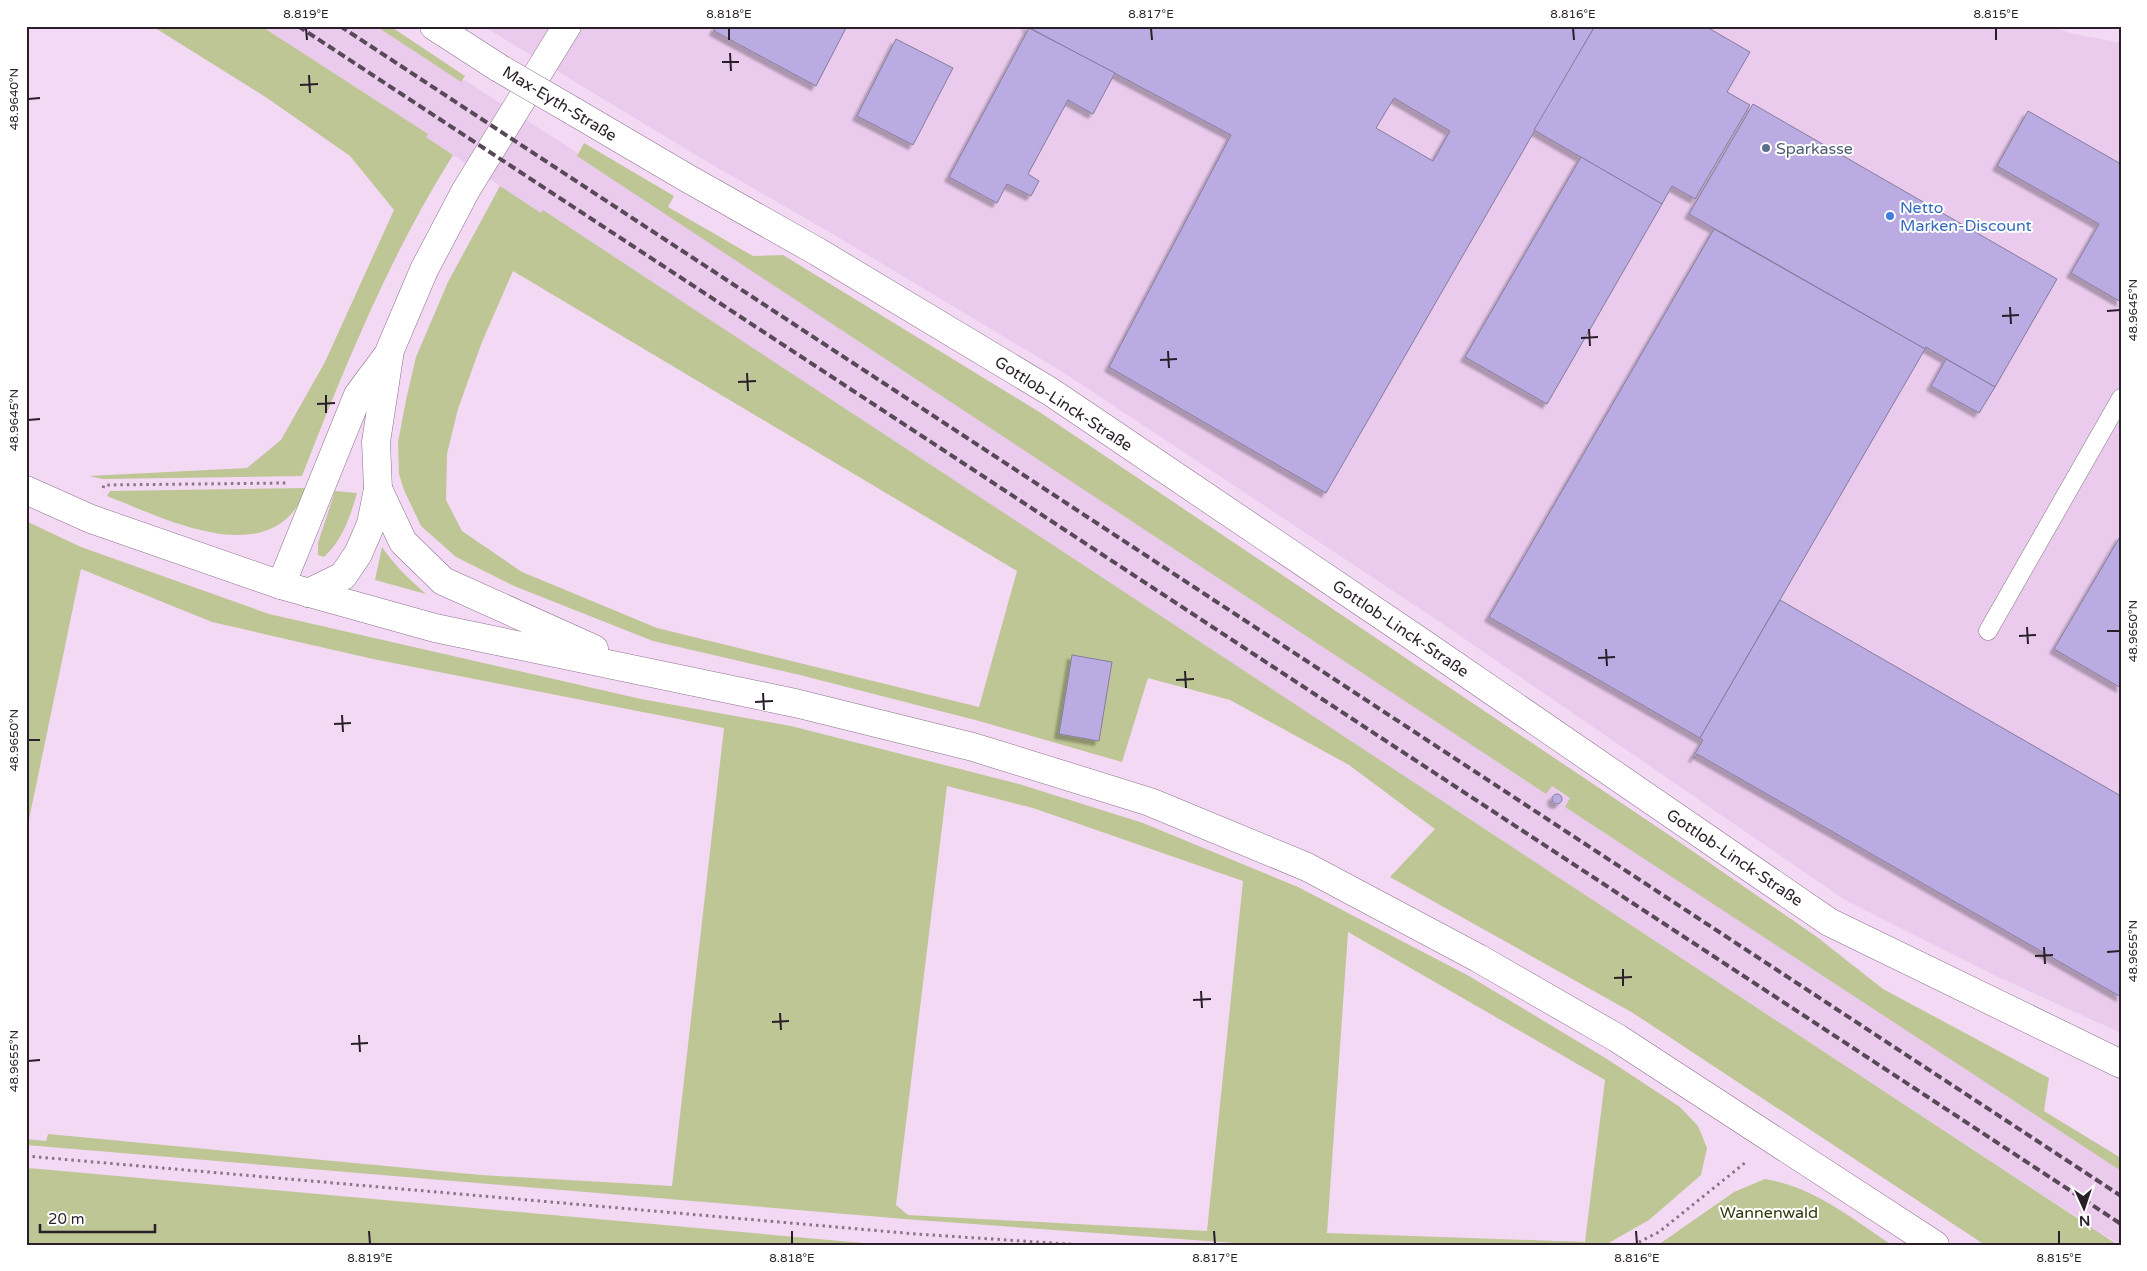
<svg xmlns="http://www.w3.org/2000/svg" width="2147" height="1271" viewBox="0 0 2147 1271" font-family="'Varela Round',sans-serif">
<style>
.built{fill:#ebcbed}
.green{fill:#bec695;fill-rule:evenodd}
.building{fill:#bbabe3;stroke:#867d9c;fill-rule:evenodd;filter:url(#shadow)}
.lines{fill:none;stroke-linecap:round;stroke-linejoin:round}
.service-casing{stroke:#8a728c;stroke-width:19}
.minor-casing{stroke:#8a728c;stroke-width:29}
.tertiary-casing{stroke:#8a728c;stroke-width:29}
.path{stroke:#887688;stroke-width:3;stroke-dasharray:2.5 4;stroke-linecap:butt}
.service{stroke:#fff;stroke-width:18}
.minor{stroke:#fff;stroke-width:28}
.tertiary{stroke:#fff;stroke-width:28}
.rail{stroke:#574957;stroke-width:4;stroke-dasharray:8 4;stroke-linecap:butt}
.tertiary-bridge-casing{stroke:#8a728c;stroke-width:29;stroke-linecap:butt}
.tertiary-bridge{stroke:#fff;stroke-width:28}
.ticks{fill:none;stroke:#291f29;stroke-width:2}
.service-dot{fill:#5c6f8a;stroke:#fff;stroke-width:2}
.shop-dot{fill:#3f7fe0;stroke:#fff;stroke-width:2}
.labels{text-anchor:middle;stroke-width:4;stroke-linejoin:round;paint-order:stroke}
.street-label{font-size:16px;fill:#291f29;stroke:#fff}
.service-label{font-size:16px;fill:#4e5e75;stroke:#fff;text-anchor:start}
.shop-label{font-size:16px;fill:#366cbe;stroke:#fff;text-anchor:start}
.park-label{font-size:16px;fill:#323708;stroke:#fff}
.neatline{fill:none;stroke:#291f29;stroke-width:2}
.ticks-label{font-size:12px;text-anchor:middle;fill:#291f29}
</style>
<defs>
<filter id="shadow"><feDropShadow dx="-4.5" dy="4.5" stdDeviation="1" flood-color="#0004"/></filter>
</defs>
<rect width="100%" height="100%" fill="#f4d9f5"/>
<g class="built">
<path d="M261 26H376L461 82 463 79 579 154 578 156 1546 794 1551 786 1571 799 1566 807 2121 1171V1245L2096 1230 543 211 541 213 426 137 427 134Z"/>
<path d="M483 26H2051L2070 33 2121 43V1033L1996 976 1845 900 1437 620 1061 371 831 233 699 157Z"/>
</g>
<g class="green">
<path d="M152 26H261L428 134 426 137 453 155C391 253 344 368 302 476L103 479 89 476 247 468 281 440 325 362 394 210 350 156 267 98Z"/>
<path d="M376 26H390L465 76 461 82Z"/>
<path d="M584 143 674 196 668 207 753 256 783 255 1041 413 1675 839 1817 937 1883 989 2049 1078 2044 1111 2121 1158V1171L1565 807 1570 798 1552 786 1546 794 577 156Z"/>
<path d="M500 186 541 213 543 210 2118 1245H1985L1633 1013 1390 877 1435 829 1349 765 1230 700 1148 678 1122 762 979 721 800 675 653 641 514 586 456 557 421 526 404 490 399 474 398 442 406 400 416 357 448 282ZM513 271 1017 571 979 707 657 628 522 572 462 531 446 500 447 454 458 409 482 342Z"/>
<path d="M307 488C273 575 166 519 107 496L110 491Z"/>
<path d="M335 491 357 493C350 517 343 539 324 557L318 555V543Z"/>
<path d="M26 521 81 547 269 614 641 699 791 726 1019 784 1143 823 1298 887 1469 976 1607 1059 1680 1107 1698 1126 1707 1148 1701 1175 1649 1220 1607 1244 1235 1243 917 1220 26 1145V1139L46 1141 48 1134 481 1175 672 1186 724 728 373 659 212 622 81 569 26 834ZM947 786 1033 808 1243 881 1207 1231 908 1215 896 1205ZM1348 932 1605 1080 1585 1242 1327 1233Z"/>
<path d="M382 547C394 565 409 579 426 594L375 580Z"/>
<path d="M26 1168 40 1169 885 1245H26Z"/>
<path d="M1765 1179C1814 1187 1851 1218 1892 1245H1658L1734 1192Z"/>
</g>
<g class="building">
<path d="M716 26H847L816 86 714 31Z"/>
<path d="M1026 26H1595L1326 493 1109 367 1231 135ZM1394 98 1450 131 1433 161 1376 128Z"/>
<path d="M1595 26H1705L1750 52 1727 92 1750 105 1695 199 1672 186 1662 204 1534 130Z"/>
<path d="M1029 28 1115 73 1093 114 1068 100 1028 174 1039 181 1031 196 1007 184 997 203 949 177Z"/>
<path d="M896 39 953 68 913 145 857 116Z"/>
<path d="M1753 104 2057 279 1995 387 1926 347 1925 349 1689 214Z"/>
<path d="M2028 111 2121 164V302L2071 273 2099 224 1997 166Z"/>
<path d="M1581 157 1662 204 1547 404 1465 357Z"/>
<path d="M1714 229 1925 349 1700 738 1489 617Z"/>
<path d="M1946 359 1995 387 1979 413 1931 386Z"/>
<path d="M2121 535V688L2054 649Z"/>
<path d="M1780 600 2121 796V997L1697 754 1695 758 1693 757 1703 740 1700 738Z"/>
<path d="M1072 655 1112 662 1099 741 1059 734Z"/>
<circle cx="1557" cy="799" r="5"/>
</g>
<g class="lines">
<g class="service-casing">
<path id="service" d="M1988 631 2121 398"/>
</g>
<g class="minor-casing">
<g id="minor">
<path d="M378 489 403 542 443 581 594 649"/>
<path d="M26 490 91 519 281 585 435 628 795 703 973 747 1150 802 1307 867 1478 958 1617 1038 1935 1245"/>
<path d="M281 585 358 395 387 356"/>
<path d="M308 593 343 576 358 554 371 524 378 489 376 442 390 350 424 270 466 190 567 26"/>
</g>
</g>
<g class="tertiary-casing">
<g id="tertiary">
<path d="M434 26 499 68"/>
<path d="M573 111 687 178 818 252 1051 392 1421 642 1829 922 2121 1064"/>
</g>
</g>
<g class="path">
<path d="M103 488 104 485 287 483"/>
<path d="M26 1156 916 1234 1083 1245"/>
<path d="M1633 1245 1659 1232 1746 1162"/>
</g>
<use href="#service" class="service"/>
<use href="#minor" class="minor"/>
<use href="#tertiary" class="tertiary"/>
<g class="rail">
<path d="M298 26 2121 1224"/>
<path d="M340 26 2121 1196"/>
</g>
<g class="tertiary-bridge-casing">
<path id="tertiary-bridge" d="M499 68 573 111"/>
</g>
<use href="#tertiary-bridge" class="tertiary-bridge"/>
</g>
<path class="ticks" d="M306 28 307 40M729 28V40M1151 28 1152 40M1573 28 1574 40M1996 28V40M730 53 731 71M722 62H739M309 75 310 93M300 85 318 84M28 99 40 98M2010 307 2011 324M2107 311 2120 310M2002 316 2019 315M1589 329 1590 346M1581 338 1598 337M1168 351 1169 368M1160 360 1177 359M747 373 748 391M738 382 756 381M326 395V413M317 404 335 403M28 420 40 419M2027 627 2028 644M2107 631H2120M2019 636 2036 635M1606 649 1607 666M1598 658 1615 657M1185 671 1186 688M1176 680 1194 679M763 693 764 710M755 702 773 701M342 715 343 732M334 724 351 723M28 740H40M2044 947 2045 964M2107 952 2120 951M2035 956 2053 955M1623 969V986M1614 978 1632 977M1201 991 1202 1008M1193 1000 1211 999M780 1013 781 1030M772 1022 789 1021M359 1035 360 1052M351 1044 368 1043M28 1061 40 1060M369 1231 370 1244M792 1231V1244M1214 1231 1215 1244M1636 1231 1637 1244M2059 1231V1244"/>
<circle class="service-dot" cx="1766" cy="148" r="5"/>
<circle class="shop-dot" cx="1890" cy="216" r="5"/>
<g class="labels">
<g class="street-label">
<text transform="translate(560 103) rotate(31)" y="6">Max-Eyth-Straße</text>
<text transform="translate(1064 403) rotate(33)" y="6">Gottlob-Linck-Straße</text>
<text transform="translate(1401 628) rotate(34)" y="6">Gottlob-Linck-Straße</text>
<text transform="translate(1735 857) rotate(34)" y="6">Gottlob-Linck-Straße</text>
</g>
<g class="service-label">
<text x="1776" y="154">Sparkasse</text>
</g>
<g class="shop-label">
<text x="1900" y="213">Netto<tspan x="1900" dy="18">Marken-Discount</tspan></text>
</g>
<g class="park-label">
<text x="1769" y="1218">Wannenwald</text>
</g>
</g>
<rect width="2147" height="1271" fill="none" stroke="#ffffff" stroke-width="55"/>
<g transform="translate(2084 1208) rotate(177)" stroke="#ffffff" stroke-width="4" paint-order="stroke">
<path d="M0-4L9 19L0 12L-9 19Z" fill="#291f29"/>
<text y="-8" font-size="14" font-weight="bold" text-anchor="middle" fill="#291f29">N</text>
</g>
<path d="M40 1224v8h115v-8" fill="none" stroke="#291f29" stroke-width="2.5"/>
<text x="48" y="1224" font-size="15" fill="#291f29" stroke="#ffffff" stroke-width="4" paint-order="stroke">20 m</text>
<rect x="28" y="28" width="2092" height="1216" class="neatline"/>
<g class="ticks-label">
<text x="306" y="18">8.819°E</text>
<text x="729" y="18">8.818°E</text>
<text x="1151" y="18">8.817°E</text>
<text x="1573" y="18">8.816°E</text>
<text x="1996" y="18">8.815°E</text>
<text transform="translate(14 99) rotate(-90)" y="4">48.9640°N</text>
<text transform="translate(2133 310) rotate(-90)" y="4">48.9645°N</text>
<text transform="translate(14 420) rotate(-90)" y="4">48.9645°N</text>
<text transform="translate(2133 631) rotate(-90)" y="4">48.9650°N</text>
<text transform="translate(14 740) rotate(-90)" y="4">48.9650°N</text>
<text transform="translate(2133 951) rotate(-90)" y="4">48.9655°N</text>
<text transform="translate(14 1061) rotate(-90)" y="4">48.9655°N</text>
<text x="370" y="1262">8.819°E</text>
<text x="792" y="1262">8.818°E</text>
<text x="1215" y="1262">8.817°E</text>
<text x="1637" y="1262">8.816°E</text>
<text x="2059" y="1262">8.815°E</text>
</g>
</svg>
